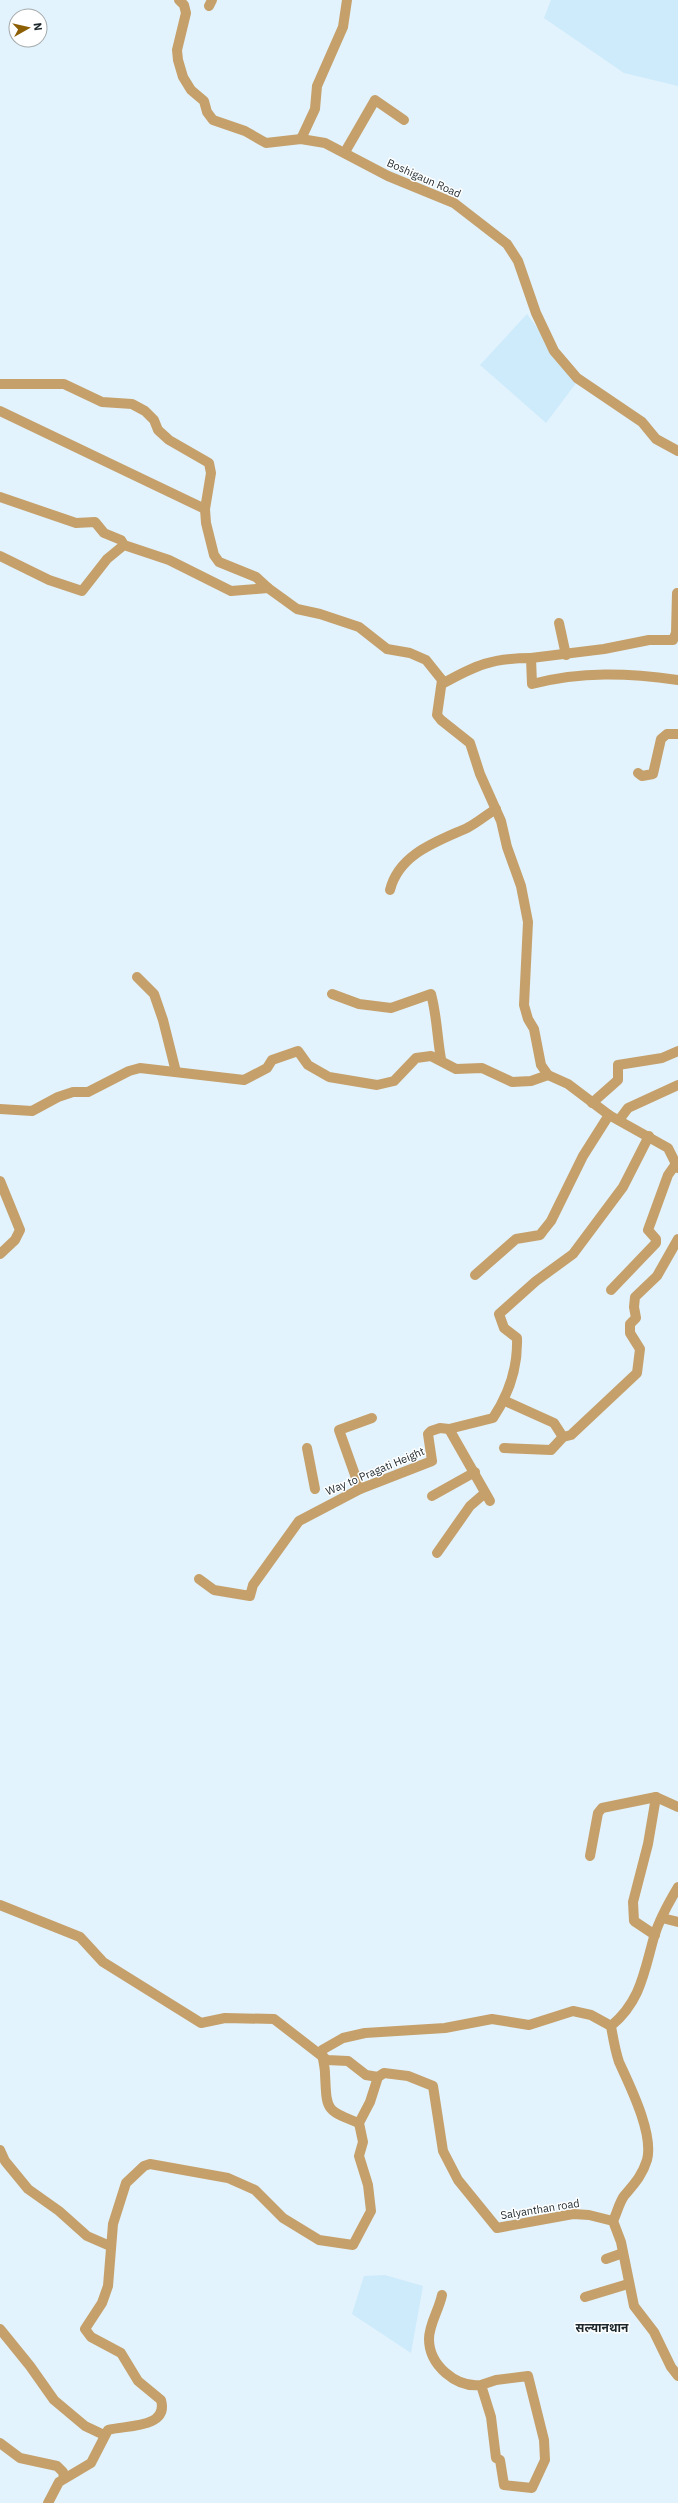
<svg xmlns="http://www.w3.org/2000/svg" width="678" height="2503" viewBox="0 0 678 2503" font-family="'IBM Plex Sans','Noto Sans Devanagari',sans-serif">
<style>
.built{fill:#ceebfb}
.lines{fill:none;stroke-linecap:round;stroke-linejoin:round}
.minor{stroke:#c6a06b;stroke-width:10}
.labels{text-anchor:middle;stroke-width:3;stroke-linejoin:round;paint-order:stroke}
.street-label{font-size:11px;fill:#1c272c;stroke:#fff}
.neighbourhood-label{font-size:12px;font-weight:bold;fill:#1c272c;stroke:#fff}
</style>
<rect width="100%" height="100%" fill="#e2f3fd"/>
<g class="built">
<path d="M551 0H678V86L624 73 544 18Z"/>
<path d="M527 314 577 382 546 423 480 365Z"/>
<path d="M385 2275 423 2286 411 2353 352 2314 364 2276Z"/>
</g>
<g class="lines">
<g class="minor">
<path d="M179 0 184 5 186 13 177 50 178 60 183 77 191 90 204 101 207 112 213 120 245 131 266 143 301 139 325 143 388 176 454 203 507 244 518 261 536 313 554 351 577 378 642 422 656 439 678 451"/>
<path d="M209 6 212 0"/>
<path d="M301 139 315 109 317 86 343 27 347 0"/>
<path d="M345 152 375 100 404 120"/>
<path d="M0 384H64L102 402 132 404 145 411 154 420 158 430 169 440 209 463 211 473 205 509 206 523 214 555 219 562 256 577 268 588"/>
<path d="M0 411 205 509"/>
<path d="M0 497 76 523 95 522 104 533 121 540 124 545 169 560 231 591 268 588 297 609 320 614 359 627 387 649 410 653 426 660 442 680 437 715 441 720 470 743 480 774 501 821 507 847 521 886 528 922 524 1005 528 1019 534 1029 541 1065 548 1075 568 1084 609 1115 668 1148 678 1168"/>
<path d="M0 556 49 580 82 591 107 559 124 545"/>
<path d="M559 623 566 655"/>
<path d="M531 658 604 649 649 640H673L676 633 677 593"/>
<path d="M442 680V684C476 665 492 658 531 658L532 684C582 671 628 673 678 680"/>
<path d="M638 773 642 776 653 774 661 739 667 734H678"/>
<path d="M390 890C399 854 436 842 467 828 477 823 486 815 496 809"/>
<path d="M137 977 154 994 163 1020 176 1072"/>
<path d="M332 994 359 1004 391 1008 431 994C437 1016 437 1037 441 1059"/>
<path d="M592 1103 618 1080V1065L662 1058 678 1051"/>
<path d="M0 1109 32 1111 58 1097 73 1092H88L129 1071 140 1068 244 1080 267 1068 272 1060 298 1051 308 1065 329 1077 377 1085 394 1081 416 1058 431 1056 456 1069 482 1068 512 1082 531 1081 548 1075"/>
<path d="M619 1120 628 1108 678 1085"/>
<path d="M0 1181 20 1230 15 1240 0 1254"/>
<path d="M475 1275 516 1239 540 1235 543 1231 551 1221 583 1156 609 1115"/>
<path d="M611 1290 656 1243V1239L648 1230 668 1175 675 1165"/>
<path d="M505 1401 554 1423 563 1437"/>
<path d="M449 1429 490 1501"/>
<path d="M307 1448 315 1489"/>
<path d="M504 1448 551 1450 563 1437 571 1435 637 1373 640 1349 630 1333V1324L636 1318 634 1307 635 1297 657 1276 678 1239"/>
<path d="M360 1489 339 1430 372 1418"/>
<path d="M432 1496 475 1472"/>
<path d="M437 1553 470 1506 485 1493"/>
<path d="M199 1579 214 1590 250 1596 253 1585 299 1521 360 1489 432 1461 428 1434 431 1431 440 1428 449 1429 493 1418C509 1394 518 1368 517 1338L504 1328 499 1314 536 1281 573 1254 623 1187 649 1136"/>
<path d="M590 1856 598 1813 602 1808 656 1797"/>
<path d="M0 1905 80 1937 103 1962 201 2023 225 2018 274 2019 327 2060 348 2061 366 2075 378 2077"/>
<path d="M662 1918 678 1922"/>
<path d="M655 1935 634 1921 633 1902 648 1844 656 1797 678 1807"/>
<path d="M359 2123C324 2110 327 2109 325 2074 325 2065 322 2058 322 2050L343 2038 365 2033 445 2028 492 2019 529 2025 573 2011 591 2015 611 2026"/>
<path d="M0 2150 5 2161 28 2189 59 2211 87 2236 110 2246"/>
<path d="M613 2221C617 2213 619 2203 624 2196 634 2184 642 2176 647 2160 654 2134 630 2086 619 2062 615 2050 613 2038 611 2026 641 2001 644 1972 654 1937 659 1920 669 1902 678 1887"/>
<path d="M606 2259 623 2253"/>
<path d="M442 2295C439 2310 429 2324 429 2339 429 2365 456 2388 481 2385L491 2417 496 2458 500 2460 504 2485 532 2488 545 2460 544 2440 528 2376 496 2380 481 2385"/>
<path d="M585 2297 628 2284"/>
<path d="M0 2329 30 2366 54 2400 85 2426 104 2435"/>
<path d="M0 2443 20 2458 57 2466 63 2472 64 2478"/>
<path d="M48 2503 59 2482 91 2463 108 2430C125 2425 169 2429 161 2400L138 2381 121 2353 91 2337 85 2329 102 2303 108 2286 113 2224 126 2183 144 2166 150 2164 228 2178 255 2190 283 2218 319 2240 353 2245 371 2211 368 2185 359 2156 363 2142 359 2123 370 2102 378 2077 384 2073 408 2076 433 2086 443 2151 458 2180 497 2228 573 2214 589 2215 613 2221 621 2242 634 2306 654 2332 671 2367 678 2376"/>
</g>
</g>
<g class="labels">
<g class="street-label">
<text transform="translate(424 178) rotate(24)" y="4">Boshigaun Road</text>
<text transform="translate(375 1471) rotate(-23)" y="4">Way to Pragati Height</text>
<text transform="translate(540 2209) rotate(-9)" y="4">Salyanthan road</text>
</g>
<g class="neighbourhood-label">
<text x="602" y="2332">सल्यानथान</text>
</g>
</g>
<g transform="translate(28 28) rotate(82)"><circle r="19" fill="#ffffff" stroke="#a4a9ab"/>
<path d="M0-3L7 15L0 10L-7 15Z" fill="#8d5f05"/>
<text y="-6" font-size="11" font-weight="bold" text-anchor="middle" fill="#1c272c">N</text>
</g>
</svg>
